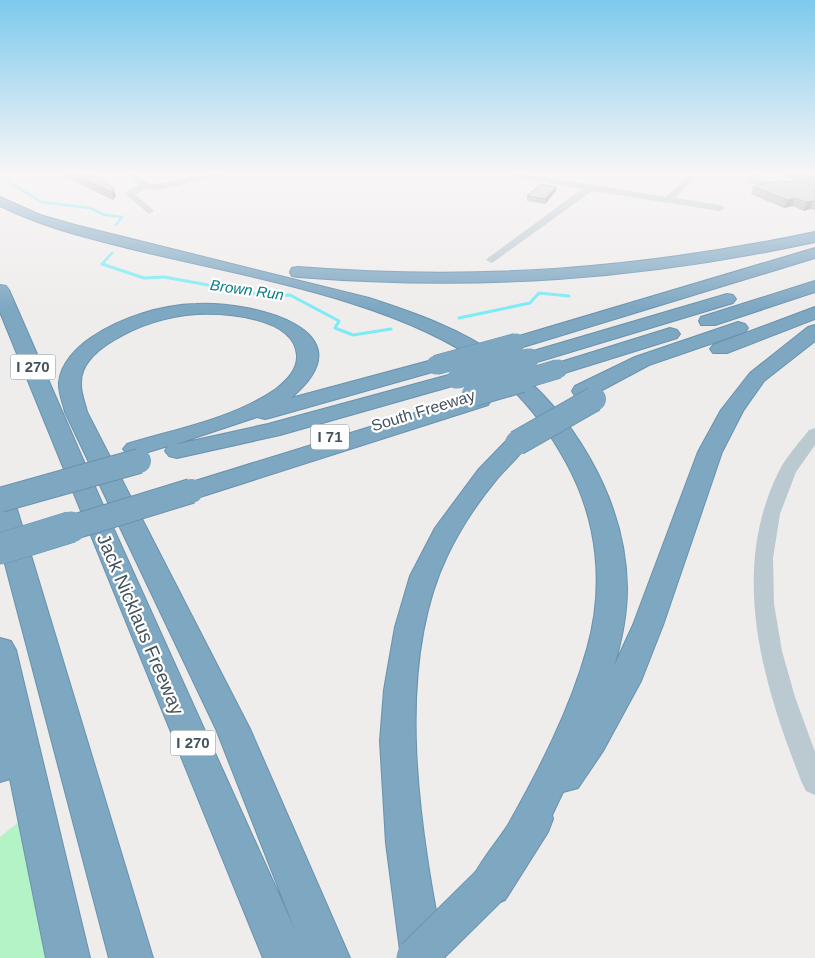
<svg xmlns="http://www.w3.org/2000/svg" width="815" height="958" viewBox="0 0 815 958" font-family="Helvetica,sans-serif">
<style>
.green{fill:#b4f3c5}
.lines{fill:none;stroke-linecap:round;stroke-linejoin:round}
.stream-far1{stroke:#7cebf5;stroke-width:2.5}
.stream{stroke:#7cebf5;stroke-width:3}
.highway-casing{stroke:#6992ad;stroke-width:2}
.minor{fill:#bbc9d1;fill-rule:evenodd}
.highway{fill:#7ea7c2;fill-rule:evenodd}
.highway-bridge-far3-casing{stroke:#6992ad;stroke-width:20;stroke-linecap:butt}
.highway-bridge-far2-casing{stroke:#6992ad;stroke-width:26;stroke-linecap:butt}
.highway-bridge-far1-casing{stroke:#6992ad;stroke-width:32;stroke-linecap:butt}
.highway-bridge-casing{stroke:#6992ad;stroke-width:41;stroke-linecap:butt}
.highway-bridge-far3{stroke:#7ea7c2;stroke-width:19}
.highway-bridge-far2{stroke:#7ea7c2;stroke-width:24}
.highway-bridge-far1{stroke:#7ea7c2;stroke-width:31}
.highway-bridge{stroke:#7ea7c2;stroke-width:39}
.wall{fill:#acb0b5}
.shaded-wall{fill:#8c9093}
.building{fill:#c8cdd2;stroke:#8c9093}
.labels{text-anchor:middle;stroke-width:4.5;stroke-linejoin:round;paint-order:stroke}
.far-water-label{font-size:15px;font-style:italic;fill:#047d89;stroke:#fff}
.shield{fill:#fff;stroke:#7b878d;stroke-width:1}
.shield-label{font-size:15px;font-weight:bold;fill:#43535c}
.street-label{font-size:16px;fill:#43535c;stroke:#fff}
.near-street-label{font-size:19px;fill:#43535c;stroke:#fff}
</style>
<rect width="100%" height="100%" fill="#efecec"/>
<path class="green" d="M20 821 47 958H0V837Z"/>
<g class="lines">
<g class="stream-far1">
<path d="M0 176 41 202 90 208 105 215 122 217 116 225"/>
<path d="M106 265 102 264 112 253"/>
</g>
<g class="stream">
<path d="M102 264 144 278 164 277 269 296 290 295 339 321 335 328 353 335 391 329"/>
<path d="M459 318 530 303 539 293 569 296"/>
</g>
<g class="highway-casing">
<g id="highway">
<path d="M0 197 40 215 75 225 369 298C415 313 461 329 500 357 571 409 626 498 627 588 627 614 622 640 614 666L633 625 698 452 721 410 750 373 808 327 815 325V341L764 381 743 411 722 452 663 625 641 681 603 751 578 788 563 792 552 815 553 819 548 832 505 900 490 906 475 900 469 885C479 862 495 845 508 825 539 770 570 710 587 649 605 586 598 520 566 462 546 425 520 392 485 366 392 297 233 275 120 246 79 236 38 225 0 206Z"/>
<path d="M815 232V242C638 280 479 291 298 277L292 276 290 272 292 268 298 267C477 281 639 269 815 232Z"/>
<path d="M815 248V258L523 347H509L506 343 509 339Z"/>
<path d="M815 281V292L715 325H701L699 321 701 317Z"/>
<path d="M0 285 6 286 9 290 102 503 295 930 216 729 65 412C63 403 58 392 59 382 61 363 77 347 92 337 122 317 161 305 196 304 250 301 373 329 291 398L436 359 443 361 446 365 443 369 273 417 265 419 257 417 173 445 268 424 456 373 463 375 467 379 463 383 280 435 177 458 169 456 165 451 168 446 135 456 127 454 123 449 127 444C176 429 233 419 276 389 286 381 298 370 297 355 294 317 226 313 197 314 168 316 139 325 114 340 99 349 81 363 81 382 80 392 85 403 87 412L250 729 350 958H263L0 312Z"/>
<path d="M727 294 733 295 736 299 733 303 537 362 530 364 523 362 520 358 523 354Z"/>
<path d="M815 307V319L727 353H713L710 349 713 345Z"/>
<path d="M738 322 745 324 748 328 745 332 649 365 591 396 583 397 575 396 572 391 575 386 635 357Z"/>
<path d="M670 328 677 330 680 334 677 338 558 375 551 373 548 369 551 365Z"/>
<path d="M480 393 488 395 491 400 488 405 200 497 191 499 182 497 178 491 182 485Z"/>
<path d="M517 436 525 438 529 443C520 456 507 467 496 480 477 503 460 529 447 556 392 672 421 836 445 958H401L386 843 380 741 384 690 395 627 410 576 435 528 478 470 509 438Z"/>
<path d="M0 488 9 490 13 496 153 958H109L0 545Z"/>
<path d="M0 638 11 641 16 650 90 958H46L10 779 0 782Z"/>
</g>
</g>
<g class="minor">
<path d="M127 174H137L148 183 157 184 210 174H230L157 190 146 189 135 194 154 211 149 214 124 193 139 185Z"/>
<path d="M500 174H524L666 197 689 175 694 178 675 198 720 205 725 208 720 211 592 191 492 263 486 260 488 258 582 189Z"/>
<path d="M750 174H759L757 179 815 186V192L748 183 746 181Z"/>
<path d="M815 428V445L796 472 780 514 773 558 774 604 782 651 795 697 815 752V795L806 791 802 783C763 684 729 574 778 473 785 458 799 443 809 430Z"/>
</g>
<use href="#highway" class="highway"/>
<g class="highway-bridge-far3-casing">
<g id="highway-bridge-far3">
<path d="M436 365 516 343"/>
<path d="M456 379 530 358"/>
<path d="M518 381 558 369"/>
</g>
</g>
<g class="highway-bridge-far2-casing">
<g id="highway-bridge-far2">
<path d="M474 394 522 380"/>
<path d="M517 443 594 399"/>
<path d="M0 500 139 461"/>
<path d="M67 529 191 491"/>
</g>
</g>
<g class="highway-bridge-far1-casing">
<path id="highway-bridge-far1" d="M0 549 71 527"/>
</g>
<g class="highway-bridge-casing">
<path id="highway-bridge" d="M416 958 490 885"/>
</g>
<use href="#highway-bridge-far3" class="highway-bridge-far3"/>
<use href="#highway-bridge-far2" class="highway-bridge-far2"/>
<use href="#highway-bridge-far1" class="highway-bridge-far1"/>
<use href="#highway-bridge" class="highway-bridge"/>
</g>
<g class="wall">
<path d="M58 174H96L116 196 113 200Z"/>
<path d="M781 174H815V184L796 182Z"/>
<path d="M815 185V210L810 209 804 211 792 206 784 208 751 194 753 186Z"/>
<path d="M556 191 545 204 527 201V196Z"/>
</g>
<g class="shaded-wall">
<path d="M556 187V191L545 204V199Z"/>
<path d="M114 189 116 196 113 200 112 192Z"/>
<path d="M795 198 792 206 784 208 787 200Z"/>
<path d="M813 201 810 209 804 211 806 202Z"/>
</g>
<g class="building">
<path d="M71 174H96L114 189 112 192Z"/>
<path d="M798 174H815V177L799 175Z"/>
<path d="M781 181 815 185V201H813L806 202 795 198 787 200 753 186Z"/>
<path d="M541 184 556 187 545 199 527 196Z"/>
</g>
<linearGradient id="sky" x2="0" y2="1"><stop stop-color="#7dcaed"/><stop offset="0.56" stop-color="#f8f6f6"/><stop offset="1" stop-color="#f8f6f6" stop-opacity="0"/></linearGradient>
<rect width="815" height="308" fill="url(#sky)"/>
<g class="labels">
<g class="far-water-label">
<text transform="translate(247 290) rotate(8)" y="5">Brown Run</text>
</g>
<g class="shield">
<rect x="10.5" y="354.5" width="45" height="25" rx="4"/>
<rect x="311" y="424.5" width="38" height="25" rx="4"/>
<rect x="170.5" y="730.5" width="45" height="25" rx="4"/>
</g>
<g class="shield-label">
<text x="33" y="372">I 270</text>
<text x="330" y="442">I 71</text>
<text x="193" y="748">I 270</text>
</g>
<g class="street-label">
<text transform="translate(423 410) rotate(-17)" y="6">South Freeway</text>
</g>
<g class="near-street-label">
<text transform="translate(141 624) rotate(67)" y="7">Jack Nicklaus Freeway</text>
</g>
</g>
</svg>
